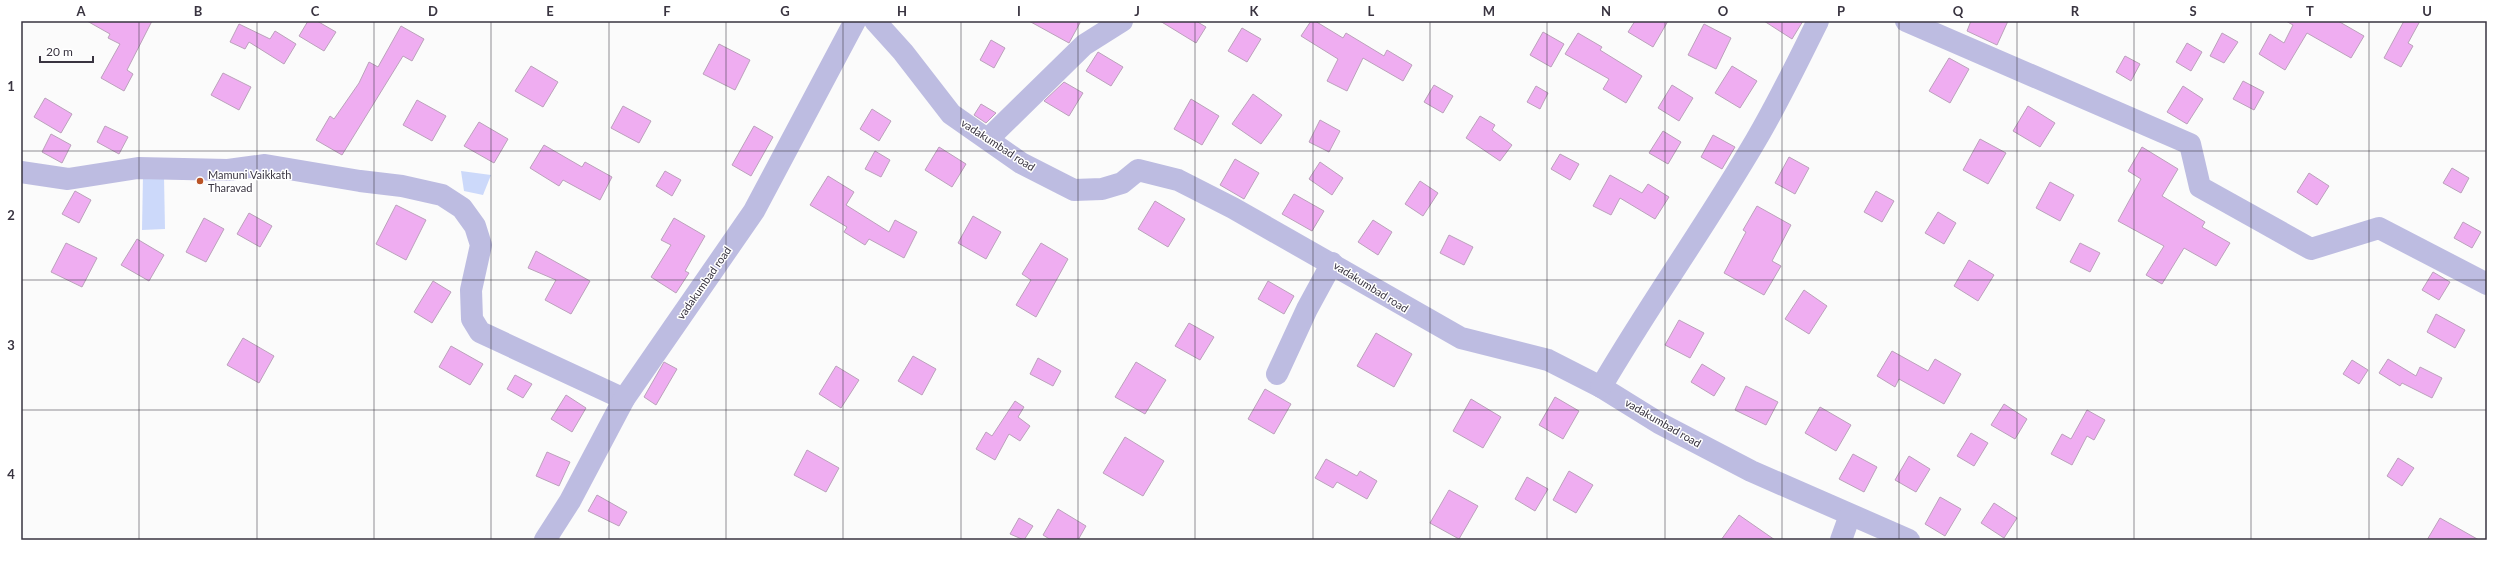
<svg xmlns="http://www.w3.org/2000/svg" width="2508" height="561" viewBox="0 0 2508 561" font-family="Lato,sans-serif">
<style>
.water{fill:#ccd9fa}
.building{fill:#efadf1;stroke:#bba1bb}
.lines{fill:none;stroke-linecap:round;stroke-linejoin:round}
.minor{stroke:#bdbce1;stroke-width:22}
.grid{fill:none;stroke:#393440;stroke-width:1;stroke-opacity:0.55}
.poi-dot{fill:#ba5426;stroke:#fff;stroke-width:1.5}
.labels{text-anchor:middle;stroke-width:3;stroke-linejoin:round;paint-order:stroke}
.street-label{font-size:11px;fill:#393440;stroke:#fff}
.poi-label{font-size:11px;fill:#393440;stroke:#fff;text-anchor:start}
.neatline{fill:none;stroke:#393440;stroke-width:1.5}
.grid-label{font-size:13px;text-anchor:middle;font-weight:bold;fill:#393440}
</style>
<rect width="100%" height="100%" fill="#fbfbfb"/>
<g class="water">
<path d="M461 171 491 175 483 195 464 191Z"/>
<path d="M143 175 164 177 165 229 142 230Z"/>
</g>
<g class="building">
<path d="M87 21H152L127 70 133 74 124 91 101 78 120 44 108 38 110 34Z"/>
<path d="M308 21H317L336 32 324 51 299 36Z"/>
<path d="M1029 21H1081L1069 43Z"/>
<path d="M1160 21H1196L1206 27 1196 43Z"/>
<path d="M1311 21H1315L1343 38 1346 33 1384 56 1387 50 1412 65 1403 81 1363 58 1347 91 1327 81 1338 59 1301 36Z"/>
<path d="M1635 21H1668L1653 47 1628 32Z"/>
<path d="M1764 21H1803L1792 39Z"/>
<path d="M1971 21H2008L1997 45 1967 31Z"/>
<path d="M2286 21H2338L2364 36 2351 58 2307 33 2285 70 2259 54 2270 34 2284 43 2293 25Z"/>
<path d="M2404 21H2420L2408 43 2413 46 2401 67 2384 58Z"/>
<path d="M239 24 270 39 275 31 296 44 284 64 249 42 245 49 230 42Z"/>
<path d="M1704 24 1731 38 1716 69 1688 55Z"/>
<path d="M401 26 424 39 412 61 403 56 342 155 316 140 330 116 334 119 359 83 369 62 378 67Z"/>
<path d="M1242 28 1261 39 1247 62 1228 51Z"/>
<path d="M1543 32 1564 44 1551 67 1530 55Z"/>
<path d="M1578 33 1602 47 1600 50 1642 76 1626 103 1603 89 1609 79 1565 54Z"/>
<path d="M2222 33 2238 42 2224 63 2210 56Z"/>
<path d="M991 40 1005 48 994 68 980 60Z"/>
<path d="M2187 43 2202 52 2191 71 2176 62Z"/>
<path d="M719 44 750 60 735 90 703 74Z"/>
<path d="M1098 52 1123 67 1111 86 1086 71Z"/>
<path d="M2125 56 2140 64 2131 81 2116 72Z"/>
<path d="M1949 58 1969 69 1950 103 1929 91Z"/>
<path d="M531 66 558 82 543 107 515 91Z"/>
<path d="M1732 66 1757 81 1740 108 1715 93Z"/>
<path d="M223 73 251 87 239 110 211 95Z"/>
<path d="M2243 81 2264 92 2254 110 2233 99Z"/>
<path d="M1064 82 1083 93 1069 116 1044 101Z"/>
<path d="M1434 85 1453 96 1443 113 1424 102Z"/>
<path d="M1672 85 1693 98 1679 121 1658 108Z"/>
<path d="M1536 86 1548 93 1540 109 1527 102Z"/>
<path d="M2183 86 2203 99 2187 124 2167 112Z"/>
<path d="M1253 94 1282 115 1261 144 1232 124Z"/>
<path d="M45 98 72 114 61 133 34 117Z"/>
<path d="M1191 99 1219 116 1202 145 1174 129Z"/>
<path d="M417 100 446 116 432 141 403 125Z"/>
<path d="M981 104 996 113 986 123 974 115Z"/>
<path d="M623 106 651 121 639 143 611 128Z"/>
<path d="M2028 106 2055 123 2040 147 2013 131Z"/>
<path d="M872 109 891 121 879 141 860 129Z"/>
<path d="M1480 116 1495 125 1492 130 1512 145 1500 161 1466 138Z"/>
<path d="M1320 120 1340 131 1329 152 1309 142Z"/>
<path d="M479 122 508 139 494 163 464 146Z"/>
<path d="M105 126 128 137 119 154 97 142Z"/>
<path d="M754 126 773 137 751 176 732 165Z"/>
<path d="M1663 131 1681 142 1668 164 1649 153Z"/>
<path d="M51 134 71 145 62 163 42 152Z"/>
<path d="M1713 135 1735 147 1722 169 1701 157Z"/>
<path d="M1980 139 2006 153 1988 184 1963 170Z"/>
<path d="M544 145 582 167 585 162 612 177 600 200 563 180 559 186 530 168Z"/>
<path d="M939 147 966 164 952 187 925 170Z"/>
<path d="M2142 147 2178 169 2162 196 2205 222 2202 227 2230 243 2216 266 2184 248 2162 284 2146 275 2164 246 2118 221 2141 179 2128 171Z"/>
<path d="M875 151 890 160 881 177 865 169Z"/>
<path d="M1560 154 1579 164 1570 180 1551 169Z"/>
<path d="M1789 157 1809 168 1795 194 1775 183Z"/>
<path d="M1235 159 1259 173 1244 199 1220 185Z"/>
<path d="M1320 162 1343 178 1332 195 1309 179Z"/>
<path d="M2452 168 2469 178 2461 193 2443 183Z"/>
<path d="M665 171 681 180 672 196 656 186Z"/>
<path d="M2309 173 2329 186 2317 205 2297 192Z"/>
<path d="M1610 175 1642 193 1648 184 1669 197 1655 219 1620 198 1611 215 1593 206Z"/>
<path d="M828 176 854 192 846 205 889 232 895 220 917 232 904 258 869 239 865 245 844 232 847 227 810 205Z"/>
<path d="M1420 181 1438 193 1423 216 1405 204Z"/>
<path d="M2050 182 2074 195 2060 221 2036 208Z"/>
<path d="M75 191 91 200 79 223 62 214Z"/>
<path d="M1876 191 1894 201 1882 222 1864 212Z"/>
<path d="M1294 194 1324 211 1312 231 1282 214Z"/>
<path d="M1155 201 1185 219 1168 247 1138 229Z"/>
<path d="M396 205 426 220 406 260 376 244Z"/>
<path d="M1757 206 1791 225 1772 261 1781 266 1764 295 1724 273 1746 232 1743 230Z"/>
<path d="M1938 212 1956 223 1944 244 1925 233Z"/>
<path d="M249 213 272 226 260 247 237 234Z"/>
<path d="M973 216 1001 232 986 259 958 243Z"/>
<path d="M204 218 224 229 206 262 186 252Z"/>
<path d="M674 218 705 236 685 271 689 273 676 293 651 277 671 245 661 240Z"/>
<path d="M1373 220 1392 232 1378 255 1358 242Z"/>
<path d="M2463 222 2481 232 2472 248 2454 238Z"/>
<path d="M1449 235 1473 247 1464 265 1440 253Z"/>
<path d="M137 239 164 255 149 281 121 265Z"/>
<path d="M66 243 97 258 82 287 51 272Z"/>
<path d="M1041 243 1068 259 1036 317 1016 305 1031 280 1022 274Z"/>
<path d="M2080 243 2100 253 2090 272 2070 262Z"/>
<path d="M536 251 590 281 571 314 545 300 556 280 528 268Z"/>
<path d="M1969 260 1994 275 1978 301 1954 286Z"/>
<path d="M2433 272 2450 282 2439 300 2422 290Z"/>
<path d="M433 281 451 292 432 323 414 312Z"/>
<path d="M1268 281 1294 296 1284 314 1258 299Z"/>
<path d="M1804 290 1827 306 1809 334 1785 319Z"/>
<path d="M2436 314 2465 330 2455 348 2427 332Z"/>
<path d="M1679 320 1704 333 1690 358 1665 345Z"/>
<path d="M1189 323 1214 337 1200 360 1175 346Z"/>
<path d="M1376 333 1412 354 1394 387 1357 366Z"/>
<path d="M243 338 274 356 259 383 227 365Z"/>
<path d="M451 346 483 364 470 385 439 367Z"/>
<path d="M1892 351 1928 371 1935 359 1961 374 1944 404 1899 379 1895 387 1877 376Z"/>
<path d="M913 356 936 369 922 395 898 381Z"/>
<path d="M1038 358 1061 371 1053 386 1030 374Z"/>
<path d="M2388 359 2416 376 2420 367 2442 378 2432 398 2402 383 2400 386 2379 373Z"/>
<path d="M2352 360 2368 370 2359 384 2343 374Z"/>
<path d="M664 362 677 369 656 405 644 397Z"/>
<path d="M1136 362 1166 380 1145 414 1115 397Z"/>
<path d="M1702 364 1725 378 1714 396 1691 382Z"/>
<path d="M836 366 859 380 841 408 819 394Z"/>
<path d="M515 375 532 384 523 398 507 389Z"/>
<path d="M1746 386 1778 402 1766 425 1735 410Z"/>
<path d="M1265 389 1291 404 1274 434 1248 419Z"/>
<path d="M566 395 586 408 572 432 551 419Z"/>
<path d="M1555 397 1579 411 1563 439 1539 425Z"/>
<path d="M1471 399 1501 417 1483 448 1453 431Z"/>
<path d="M1015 401 1024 407 1018 417 1030 426 1020 441 1009 434 995 460 976 449 986 432 992 436Z"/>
<path d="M2004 404 2027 419 2015 439 1991 425Z"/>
<path d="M1820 407 1851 425 1836 451 1805 433Z"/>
<path d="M2087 410 2105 420 2094 440 2087 436 2072 465 2051 454 2062 434 2071 439Z"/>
<path d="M1971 433 1988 443 1974 466 1957 456Z"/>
<path d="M1125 437 1164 461 1143 496 1103 473Z"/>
<path d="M807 450 839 468 826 492 794 475Z"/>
<path d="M547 452 570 462 559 486 536 476Z"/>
<path d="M1853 454 1877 467 1864 492 1839 479Z"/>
<path d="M1909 456 1930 469 1916 492 1895 480Z"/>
<path d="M2398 458 2414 468 2402 486 2387 476Z"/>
<path d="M1326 459 1357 476 1360 471 1377 481 1367 499 1337 482 1333 488 1315 478Z"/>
<path d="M1569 471 1593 485 1576 513 1553 500Z"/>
<path d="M1527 477 1548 489 1535 511 1515 499Z"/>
<path d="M1449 490 1478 506 1459 539 1430 523Z"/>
<path d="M597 495 627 512 619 526 588 511Z"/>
<path d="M1940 497 1961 509 1945 536 1925 524Z"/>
<path d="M1994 503 2017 518 2004 538 1981 523Z"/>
<path d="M1058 509 1086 526 1078 540H1051L1043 535Z"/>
<path d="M1739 515 1775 540H1721Z"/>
<path d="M1019 518 1033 526 1024 540 1010 534Z"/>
<path d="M2440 518 2479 540H2427Z"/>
</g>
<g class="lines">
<g class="minor">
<path d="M875 21 903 52 951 114 1021 163 1074 190 1102 189 1122 183 1138 170 1178 180 1233 208 1461 338 1548 360 1601 387 1659 423 1751 471 1909 540"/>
<path d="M1906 21 2190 144 2200 187 2311 249 2379 228 2487 284"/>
<path d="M988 139 1084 45 1122 21"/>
<path d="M21 172 68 179 138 168 228 170 265 165 360 181 402 186 442 195 462 208 475 226 481 245 471 290 472 319 480 332 624 399"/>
<path d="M1277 374 1307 309 1332 263"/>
<path d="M1601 387C1650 303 1707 224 1756 140 1779 101 1798 61 1818 21"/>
<path d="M545 540 570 501 624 399 754 211 855 21"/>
<path d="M1841 540 1850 515"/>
</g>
</g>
<path class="grid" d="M139 21V540M257 21V540M374 21V540M491 21V540M609 21V540M726 21V540M843 21V540M961 21V540M1078 21V540M1195 21V540M1313 21V540M1430 21V540M1547 21V540M1665 21V540M1782 21V540M1899 21V540M2017 21V540M2134 21V540M2251 21V540M2369 21V540M21 151H2487M21 280H2487M21 410H2487"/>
<circle class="poi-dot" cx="200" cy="181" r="4"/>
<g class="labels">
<g class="street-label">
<text transform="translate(998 145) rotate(33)" y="4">vadakumbad road</text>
<text transform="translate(704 283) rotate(-55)" y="4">vadakumbad road</text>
<text transform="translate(1371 287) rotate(32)" y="4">vadakumbad road</text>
<text transform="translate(1663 423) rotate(30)" y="4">vadakumbad road</text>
</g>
<g class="poi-label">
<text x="208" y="179">Mamuni Vaikkath<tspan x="208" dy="13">Tharavad</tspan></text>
</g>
</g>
<rect width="2508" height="561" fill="none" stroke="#ffffff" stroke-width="44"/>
<path d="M40 56v6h53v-6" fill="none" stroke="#393440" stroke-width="2"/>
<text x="46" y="56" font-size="12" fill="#393440" stroke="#ffffff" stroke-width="3" paint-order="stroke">20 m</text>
<rect x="22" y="22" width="2464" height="517" class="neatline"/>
<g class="grid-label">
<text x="81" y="16">A</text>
<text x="198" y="16">B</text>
<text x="315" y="16">C</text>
<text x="433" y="16">D</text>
<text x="550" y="16">E</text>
<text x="667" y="16">F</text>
<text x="785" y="16">G</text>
<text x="902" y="16">H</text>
<text x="1019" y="16">I</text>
<text x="1137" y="16">J</text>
<text x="1254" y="16">K</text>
<text x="1371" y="16">L</text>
<text x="1489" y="16">M</text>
<text x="1606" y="16">N</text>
<text x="1723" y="16">O</text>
<text x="1841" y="16">P</text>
<text x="1958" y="16">Q</text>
<text x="2075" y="16">R</text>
<text x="2193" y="16">S</text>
<text x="2310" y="16">T</text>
<text x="2427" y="16">U</text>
<text x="11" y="91">1</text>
<text x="11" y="220">2</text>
<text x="11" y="350">3</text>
<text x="11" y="479">4</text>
</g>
</svg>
